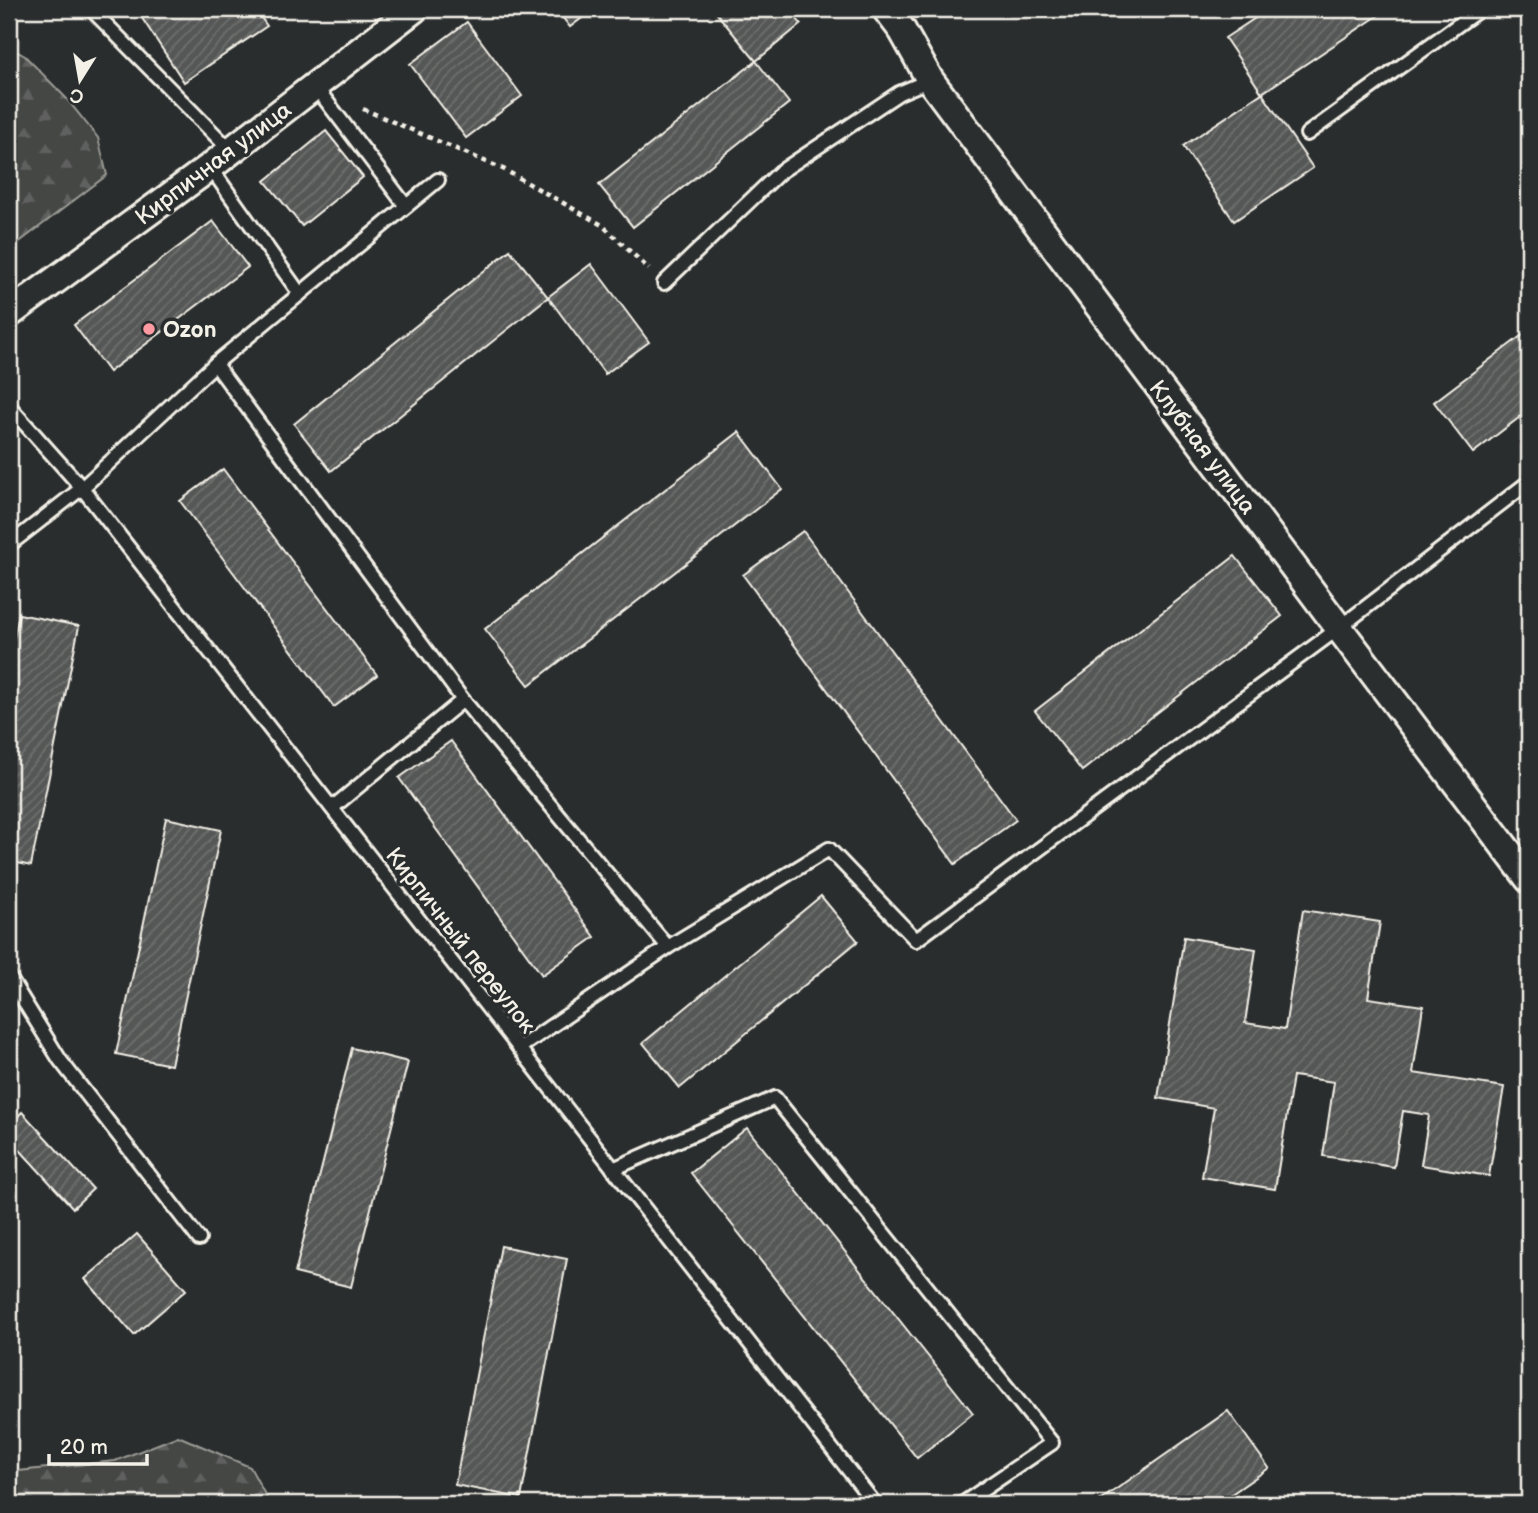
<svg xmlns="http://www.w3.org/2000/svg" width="1538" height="1513" viewBox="0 0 1538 1513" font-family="'Balsamiq Sans',sans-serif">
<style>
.forest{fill:url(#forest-firs);stroke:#9c9c96;stroke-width:2}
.building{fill:url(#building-hatch);stroke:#f4f1e8;stroke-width:2}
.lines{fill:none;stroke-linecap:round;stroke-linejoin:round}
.service-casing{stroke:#f4f1e8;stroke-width:18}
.minor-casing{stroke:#f4f1e8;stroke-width:32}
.path{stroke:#f4f1e8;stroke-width:4.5;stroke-dasharray:5 5;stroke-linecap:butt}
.service{stroke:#2a2d2e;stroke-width:12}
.minor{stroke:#2a2d2e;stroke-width:26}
.poi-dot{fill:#ff9aa2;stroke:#2a2d2e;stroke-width:2.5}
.labels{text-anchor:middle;stroke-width:7;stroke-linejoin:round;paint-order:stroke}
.street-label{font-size:23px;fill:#f4f1e8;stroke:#2a2d2e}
.poi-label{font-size:23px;font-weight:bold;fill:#f4f1e8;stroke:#2a2d2e;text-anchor:start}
</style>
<defs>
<pattern id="forest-firs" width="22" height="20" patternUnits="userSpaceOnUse" patternTransform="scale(1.75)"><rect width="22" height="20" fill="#444645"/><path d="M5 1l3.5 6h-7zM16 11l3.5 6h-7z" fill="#606160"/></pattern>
<pattern id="building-hatch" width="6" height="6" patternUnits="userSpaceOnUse" patternTransform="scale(1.75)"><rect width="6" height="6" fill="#555756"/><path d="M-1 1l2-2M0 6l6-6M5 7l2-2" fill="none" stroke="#6e706e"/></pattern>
</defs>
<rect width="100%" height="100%" fill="#2a2d2e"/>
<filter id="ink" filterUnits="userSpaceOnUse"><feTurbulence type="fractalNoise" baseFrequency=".0143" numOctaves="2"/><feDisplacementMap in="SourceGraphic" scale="14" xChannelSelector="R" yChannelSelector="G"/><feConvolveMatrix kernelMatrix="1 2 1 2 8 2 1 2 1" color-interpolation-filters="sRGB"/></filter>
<g filter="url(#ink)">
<g class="forest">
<path d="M9 47 25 56 66 98 98 138 107 175 9 250Z"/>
<path d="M178 1436 250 1467 270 1504H9V1472L115 1461Z"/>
</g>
<g class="building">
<path d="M136 9H255L267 26 184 82Z"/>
<path d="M556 9H594L570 27Z"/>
<path d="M713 9H789L801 24 756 61Z"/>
<path d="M1269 9H1388L1262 93 1225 38Z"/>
<path d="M467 22 522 96 466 138 410 64Z"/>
<path d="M756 61 789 103 633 227 599 185Z"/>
<path d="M1262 93 1313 168 1234 221 1183 146Z"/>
<path d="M326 131 363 177 302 226 265 181Z"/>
<path d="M213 221 248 267 109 372 74 325Z"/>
<path d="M510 250 548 297 331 471 294 424Z"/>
<path d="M591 264 649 342 605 374 548 297Z"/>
<path d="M1529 330V410L1473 453 1434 402Z"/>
<path d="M739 432 782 489 529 685 485 629Z"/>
<path d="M223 469 377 675 334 707 180 501Z"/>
<path d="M803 531 1016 820 955 864 743 575Z"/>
<path d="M1235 556 1282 616 1082 771 1035 711Z"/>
<path d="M19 614 79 626 31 866 9 861V662Z"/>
<path d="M451 741 595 937 542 975 399 778Z"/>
<path d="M166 818 221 830 171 1065 116 1054Z"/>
<path d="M821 896 858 941 680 1088 643 1043Z"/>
<path d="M1303 910 1380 922 1368 998 1423 1006 1413 1073 1504 1087 1489 1176 1421 1165 1429 1115 1403 1111 1394 1167 1323 1156 1334 1082 1293 1076 1275 1189 1202 1177 1214 1108 1158 1098 1184 937 1256 949 1245 1023 1285 1029Z"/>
<path d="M352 1048 408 1062 351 1287 295 1273Z"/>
<path d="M22 1112 93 1189 73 1208 9 1138V1125Z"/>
<path d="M747 1128 973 1413 917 1458 691 1173Z"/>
<path d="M137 1234 186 1290 134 1335 85 1279Z"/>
<path d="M501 1246 567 1259 521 1498 455 1485Z"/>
<path d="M1228 1411 1269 1468 1217 1504H1095Z"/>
</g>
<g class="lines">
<g class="service-casing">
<g id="service">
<path d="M91 9 231 151"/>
<path d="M315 86 406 206"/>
<path d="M1307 134 1480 9"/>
<path d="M210 167 300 294"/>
<path d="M664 283 780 172 899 93 930 80"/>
<path d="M215 364 463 700 668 947"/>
<path d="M9 406 82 488 875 1504"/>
<path d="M9 545 82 488 215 364 438 180"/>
<path d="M332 808 463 700"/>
<path d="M9 977 60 1060 199 1239"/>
<path d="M519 1048 668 947 829 849 916 940 1339 628 1529 482"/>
<path d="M613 1169 775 1098 1052 1443 962 1504"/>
</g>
</g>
<g class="minor-casing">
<g id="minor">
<path d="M886 9 902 30 930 80 1339 628 1529 879"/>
<path d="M9 314 210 167 414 9"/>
</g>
</g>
<path class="path" d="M363 109 503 169 602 225 649 269"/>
<use href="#service" class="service"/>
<use href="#minor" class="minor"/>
</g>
</g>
<circle class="poi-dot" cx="149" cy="329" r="7"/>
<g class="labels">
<g class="street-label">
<text transform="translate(213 163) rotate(-37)" y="8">Кирпичная улица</text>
<text transform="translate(1203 447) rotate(53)" y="8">Клубная улица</text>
<text transform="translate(461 940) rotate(52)" y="8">Кирпичный переулок</text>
</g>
<g class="poi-label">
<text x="163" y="337">Ozon</text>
</g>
</g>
<rect width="1538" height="1513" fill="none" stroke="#2a2d2e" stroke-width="35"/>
<rect x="18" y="18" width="1503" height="1478" fill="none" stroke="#f4f1e8" stroke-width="2.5" filter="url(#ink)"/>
<g transform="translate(80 80) rotate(191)" stroke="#2a2d2e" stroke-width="5" paint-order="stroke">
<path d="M0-5L12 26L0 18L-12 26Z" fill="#f4f1e8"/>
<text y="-10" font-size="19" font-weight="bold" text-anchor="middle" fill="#f4f1e8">С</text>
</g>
<path d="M49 1454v10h98v-10" fill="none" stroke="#f4f1e8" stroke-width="3.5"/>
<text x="60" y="1454" font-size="21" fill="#f4f1e8" stroke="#2a2d2e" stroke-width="5" paint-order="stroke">20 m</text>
</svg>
